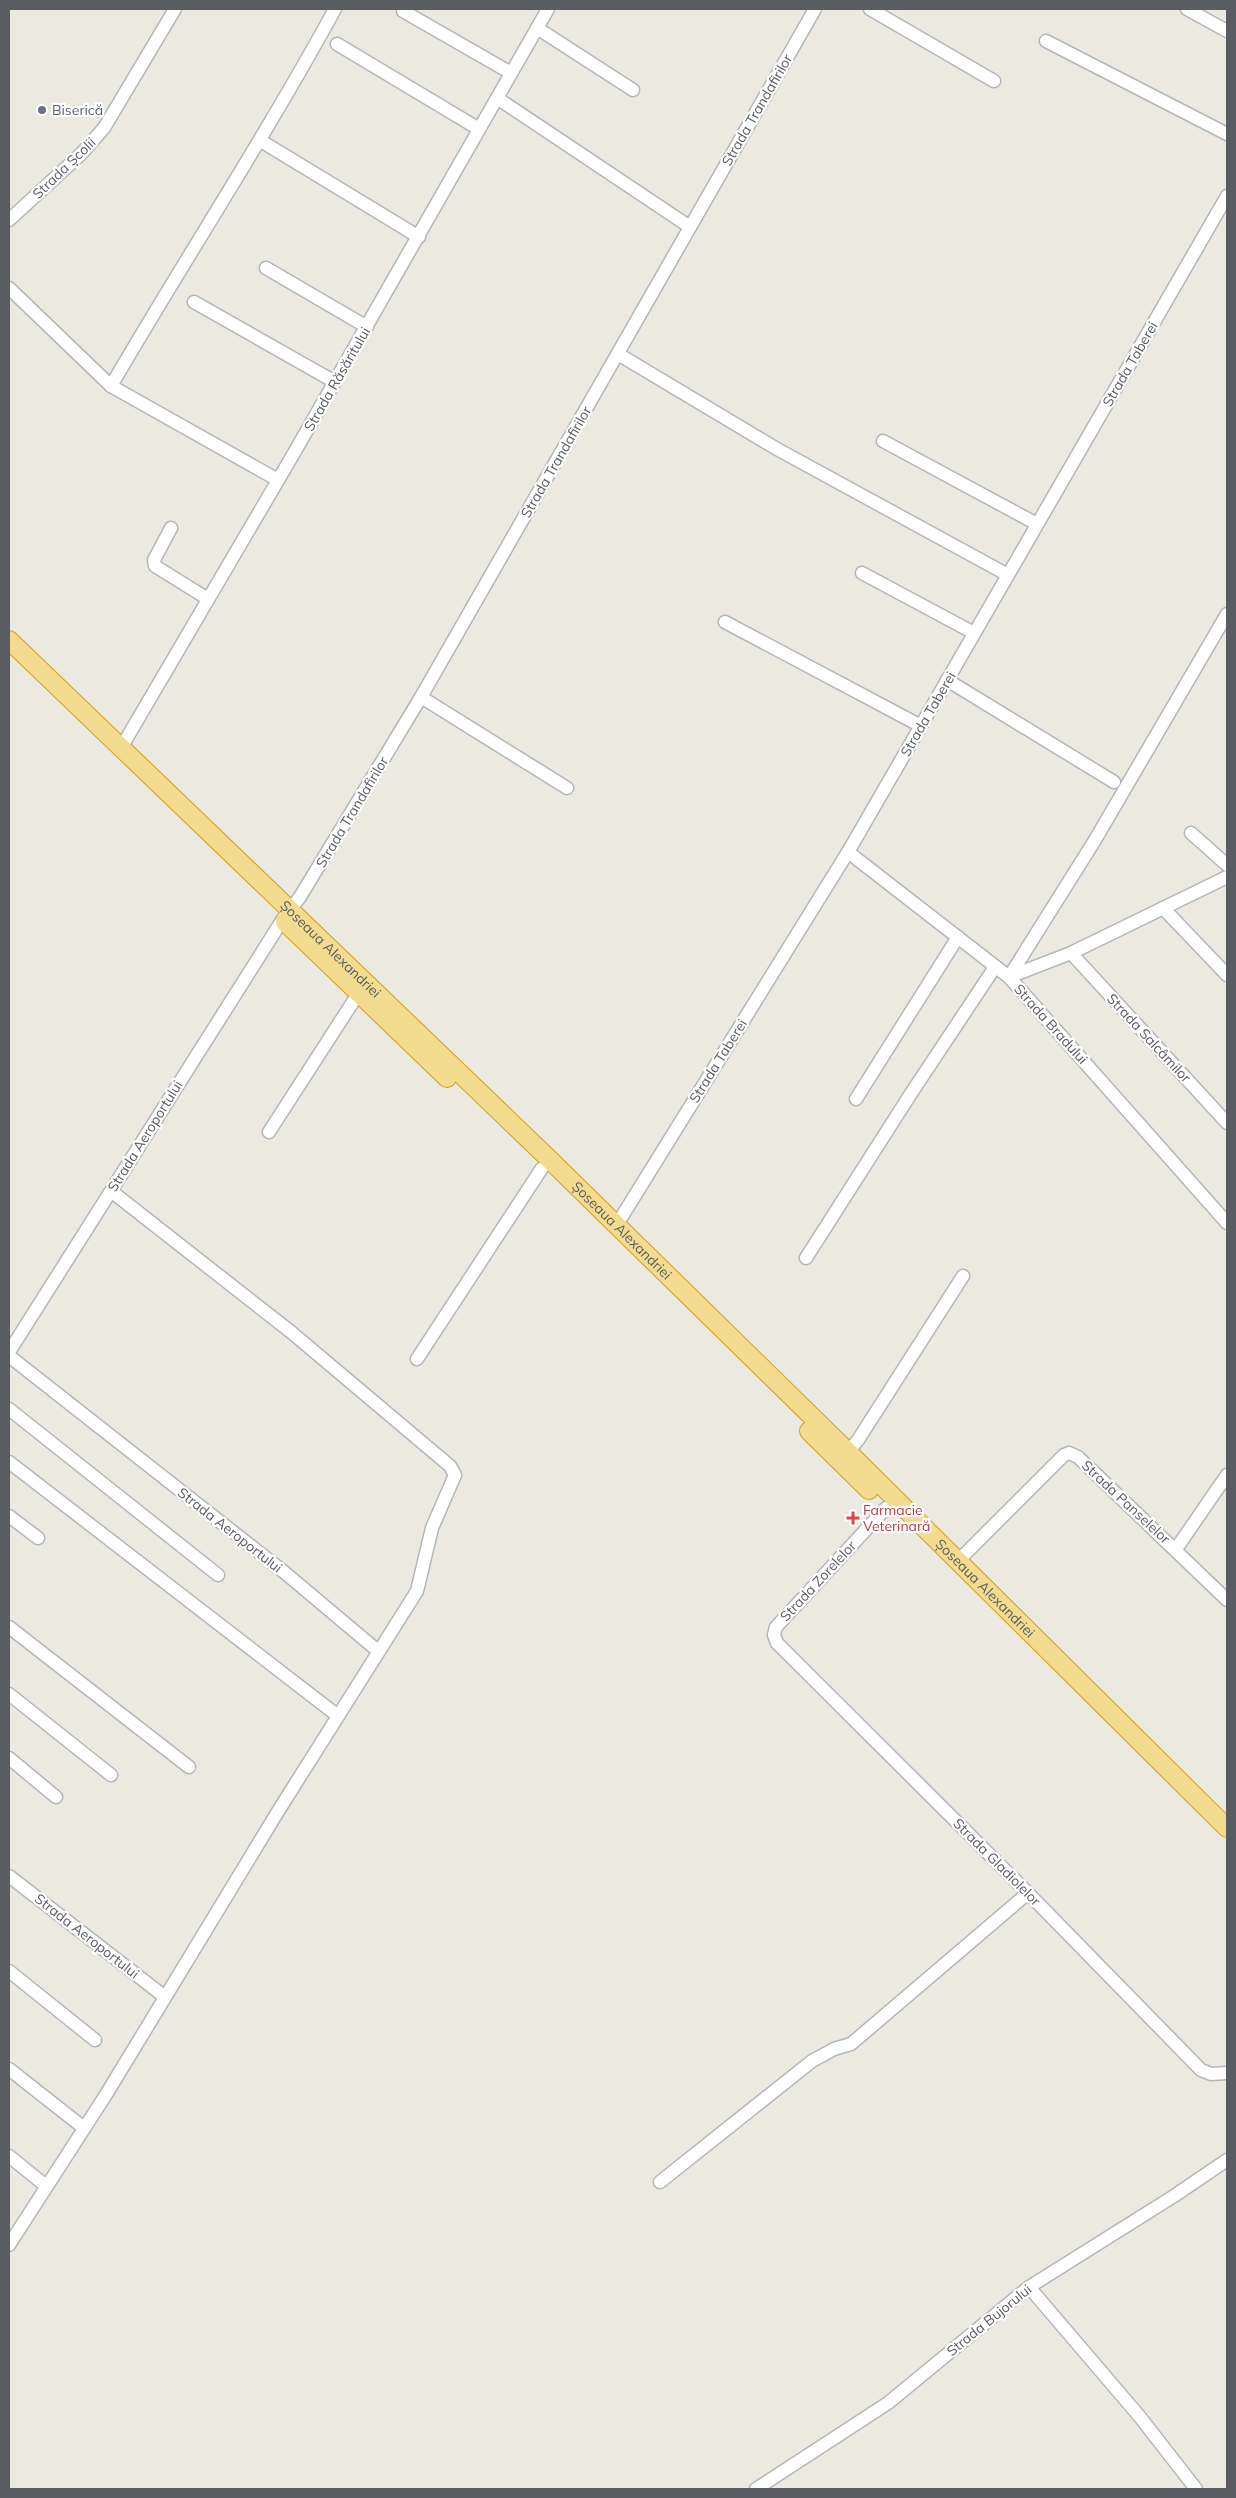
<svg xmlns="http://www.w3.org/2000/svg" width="1236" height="2498" viewBox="0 0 1236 2498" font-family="Mulish,sans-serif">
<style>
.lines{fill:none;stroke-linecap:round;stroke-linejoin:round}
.minor-casing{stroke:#b3b6ba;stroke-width:15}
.highway-casing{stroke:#d89f13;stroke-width:20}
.minor{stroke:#fff;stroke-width:12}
.highway{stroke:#f3dc8f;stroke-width:18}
.worship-dot{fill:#6b7280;stroke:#fff;stroke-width:2}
.health-dot{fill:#e0444e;stroke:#fff;stroke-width:2}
.labels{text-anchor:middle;stroke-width:4.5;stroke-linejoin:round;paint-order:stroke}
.worship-label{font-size:14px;fill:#5b616d;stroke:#fff;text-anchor:start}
.street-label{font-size:14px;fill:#595c60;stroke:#fff}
.health-label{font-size:14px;fill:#be3a42;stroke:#fff;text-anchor:start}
</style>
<rect width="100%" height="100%" fill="#ebe9e0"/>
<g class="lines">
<g class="minor-casing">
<g id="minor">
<path d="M870 9 994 81"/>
<path d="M1187 9 1227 31"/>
<path d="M403 11 511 73"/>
<path d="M537 28 633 90"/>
<path d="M1046 41 1227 134"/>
<path d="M337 44 479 129"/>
<path d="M497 98 690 227"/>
<path d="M261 141 419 237"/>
<path d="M9 220 81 154 104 128 175 9"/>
<path d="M266 268 367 327"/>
<path d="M9 288 111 386 278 480"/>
<path d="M194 302 335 382"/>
<path d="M618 354 777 449 1008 575"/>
<path d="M111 386C185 259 265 137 335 9"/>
<path d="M883 441 1037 524"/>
<path d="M171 528 154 560 155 566 208 599"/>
<path d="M862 573 974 633"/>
<path d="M725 622 921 726"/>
<path d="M947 680 1114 782"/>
<path d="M421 697 567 788"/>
<path d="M121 748 294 453 548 9"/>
<path d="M1191 833 1227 865"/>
<path d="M848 852 1009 977 1227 1223"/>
<path d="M1163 908 1227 975"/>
<path d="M1071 953 1227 1123"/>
<path d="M1009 977 1095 840 1227 614"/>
<path d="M1009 977 1071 953 1227 877"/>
<path d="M856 1099 958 937"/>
<path d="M269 1132 358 994"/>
<path d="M616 1226 848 852 1227 196"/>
<path d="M806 1258 910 1095 995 967"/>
<path d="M9 1352 283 919 300 897 421 697 815 9"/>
<path d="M9 1356 284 1572 378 1651"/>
<path d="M417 1359 542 1168"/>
<path d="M9 1409 218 1575"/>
<path d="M848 1452 858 1440 963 1276"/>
<path d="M9 1462 338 1716"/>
<path d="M886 1508 776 1627 774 1635 777 1643 1028 1893 1201 2070 1211 2074 1227 2073"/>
<path d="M9 1516 38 1538"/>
<path d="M1176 1549 1227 1475"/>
<path d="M958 1561 1064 1455 1069 1453 1078 1457 1227 1600"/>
<path d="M9 1627 189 1767"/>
<path d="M9 1694 111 1775"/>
<path d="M9 1758 56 1797"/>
<path d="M9 1876 165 1997"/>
<path d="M9 1971 95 2040"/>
<path d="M9 2069 84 2128"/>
<path d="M9 2156 46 2186"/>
<path d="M660 2182 812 2061 834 2049 851 2044 1028 1893"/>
<path d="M9 2245 107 2093 277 1813 417 1591 432 1528 455 1475 450 1466 291 1332 111 1191"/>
<path d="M1029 2287 1140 2417 1196 2489"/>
<path d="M756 2489 888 2403 1029 2287 1174 2196 1227 2160"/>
</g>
</g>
<g class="highway-casing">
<g id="highway">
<path id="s1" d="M9 640 547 1157 848 1452 1227 1828"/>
<path d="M285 922 447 1078"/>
<path d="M809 1431 869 1490"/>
</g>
</g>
<use href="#minor" class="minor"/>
<use href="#highway" class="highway"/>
</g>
<circle class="worship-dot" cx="42" cy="110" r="5"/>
<path class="health-dot" d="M850.5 1510.5h5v5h5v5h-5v5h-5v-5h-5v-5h5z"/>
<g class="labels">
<g class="worship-label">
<text x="52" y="115">Biserică</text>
</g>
<g class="street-label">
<text transform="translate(757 110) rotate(-60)" y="5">Strada Trandafirilor</text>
<text transform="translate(64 168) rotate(-44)" y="5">Strada Școlii</text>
<text transform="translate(1130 364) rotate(-60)" y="5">Strada Taberei</text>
<text transform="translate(337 379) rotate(-60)" y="5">Strada Răsăritului</text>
<text transform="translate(556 462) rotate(-60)" y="5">Strada Trandafirilor</text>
<text transform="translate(928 714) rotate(-60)" y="5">Strada Taberei</text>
<text transform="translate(352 812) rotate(-59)" y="5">Strada Trandafirilor</text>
<text dy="5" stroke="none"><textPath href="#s1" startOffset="446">Șoseaua Alexandriei</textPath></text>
<text transform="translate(1051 1024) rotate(48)" y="5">Strada Bradului</text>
<text transform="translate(1149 1038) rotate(47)" y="5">Strada Salcâmilor</text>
<text transform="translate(718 1061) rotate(-58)" y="5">Strada Taberei</text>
<text transform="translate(145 1136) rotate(-58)" y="5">Strada Aeroportului</text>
<text dy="5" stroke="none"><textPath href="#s1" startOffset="851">Șoseaua Alexandriei</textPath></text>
<text transform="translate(1126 1502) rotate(43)" y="5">Strada Panselelor</text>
<text transform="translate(230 1530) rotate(38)" y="5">Strada Aeroportului</text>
<text transform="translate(818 1581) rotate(-47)" y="5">Strada Zorelelor</text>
<text dy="5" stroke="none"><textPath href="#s1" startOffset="1361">Șoseaua Alexandriei</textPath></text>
<text transform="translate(997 1862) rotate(45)" y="5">Strada Gladiolelor</text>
<text transform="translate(87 1936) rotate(38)" y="5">Strada Aeroportului</text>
<text transform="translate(989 2320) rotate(-39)" y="5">Strada Bujorului</text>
</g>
<g class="health-label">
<text x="863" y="1515">Farmacie<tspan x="863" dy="16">Veterinară</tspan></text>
</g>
</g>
<rect width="1236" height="2498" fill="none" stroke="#595c60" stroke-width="20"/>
</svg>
